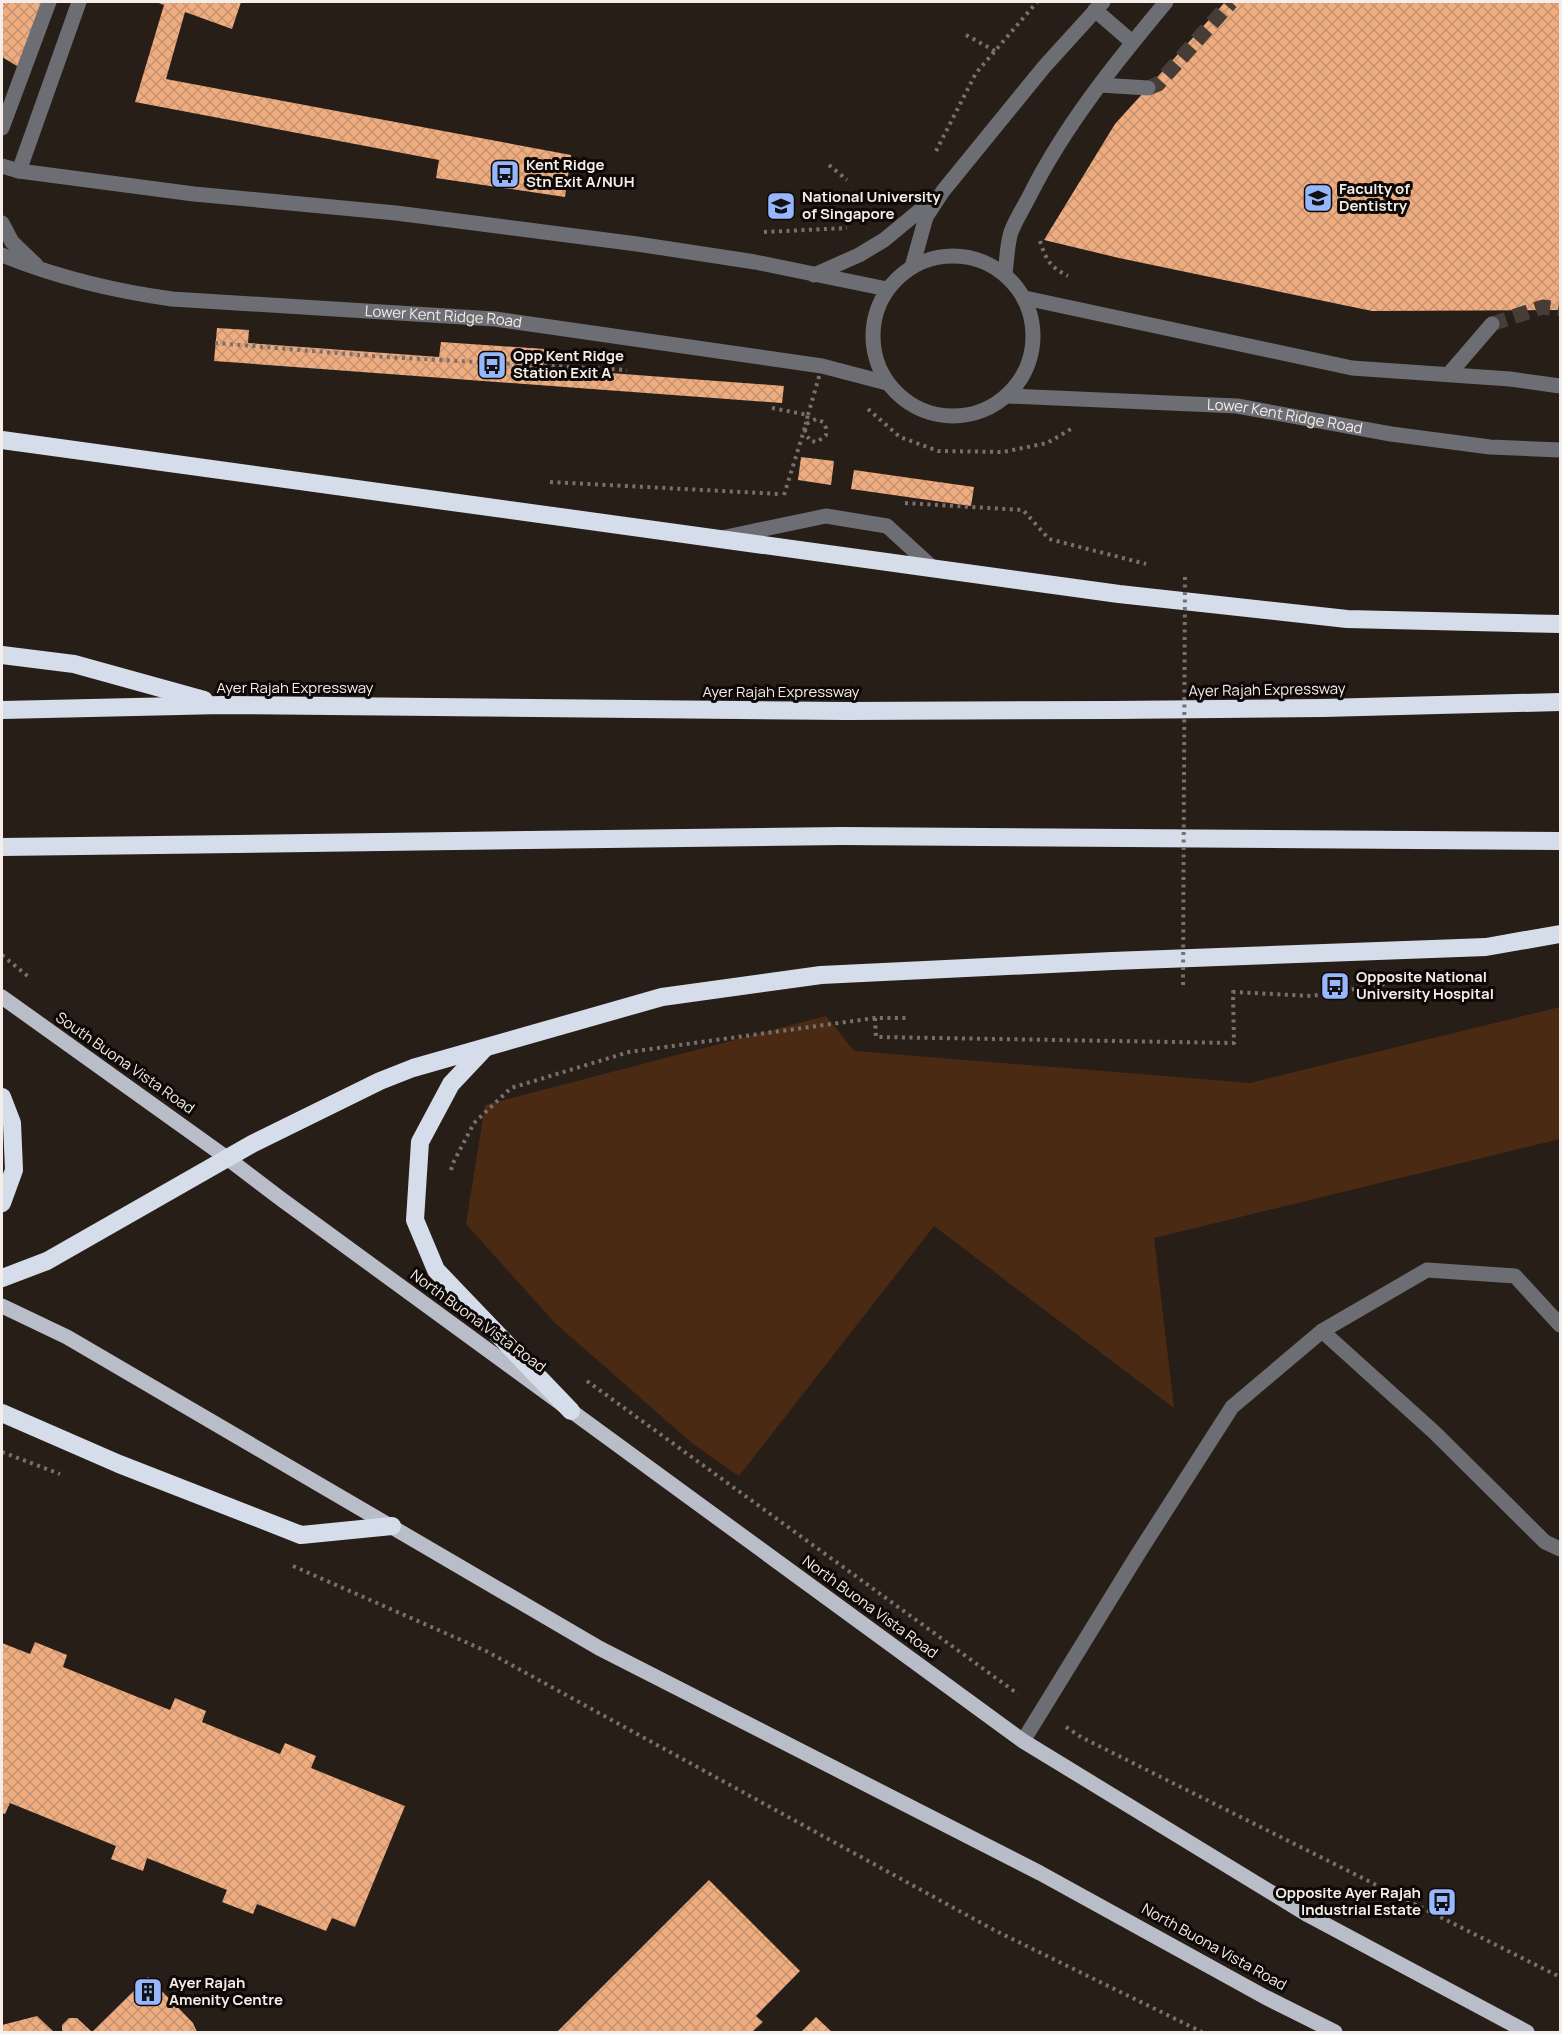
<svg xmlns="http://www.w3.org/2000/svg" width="1562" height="2034" viewBox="0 0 1562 2034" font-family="Manrope,sans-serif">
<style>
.grass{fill:#4b2a13}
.building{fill:url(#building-cross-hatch)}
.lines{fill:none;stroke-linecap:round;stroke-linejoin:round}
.minor-tunnel{stroke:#473d37;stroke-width:15;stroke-dasharray:15 8;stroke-linecap:butt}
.path{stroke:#79706b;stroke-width:4;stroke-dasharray:3 4.5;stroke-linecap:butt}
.minor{stroke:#6c6e73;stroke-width:15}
.major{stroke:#b8bdc8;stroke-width:15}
.highway{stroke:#d6ddea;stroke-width:18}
.path-bridge{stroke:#79706b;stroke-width:4;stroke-dasharray:3 4.5;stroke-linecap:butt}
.labels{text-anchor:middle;stroke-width:6;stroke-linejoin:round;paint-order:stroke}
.poi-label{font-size:15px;font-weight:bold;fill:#f4ede9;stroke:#0e0907;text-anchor:start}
.street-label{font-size:15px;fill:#f4ede9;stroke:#0e0907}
</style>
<defs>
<pattern id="building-cross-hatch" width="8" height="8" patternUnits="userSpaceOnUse" patternTransform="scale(1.5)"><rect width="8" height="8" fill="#eeac7f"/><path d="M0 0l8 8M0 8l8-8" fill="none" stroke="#c59371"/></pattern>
</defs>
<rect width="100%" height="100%" fill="#281e18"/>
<path class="grass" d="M1560 1007V1139L1154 1238 1174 1408 934 1226 739 1476 693 1444 555 1323 466 1224 485 1105 826 1016 854 1051 1250 1083Z"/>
<g class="building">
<path d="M2 2H45L22 69 2 57Z"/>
<path d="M156 2H241L232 29 185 12 166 79 571 155 565 197 436 178 439 160 135 102 164 5Z"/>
<path d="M1225 2H1560V310L1372 311 1119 258 1044 240 1115 124Z"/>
<path d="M217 328 249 330 248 343 439 357 441 342 545 349 543 368 784 386 782 403 214 361Z"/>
<path d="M801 457 834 461 831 485 798 480Z"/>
<path d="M854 470 974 487 971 506 851 489Z"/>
<path d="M35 1642 67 1655 63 1667 170 1710 175 1698 206 1711 202 1722 280 1754 285 1743 316 1756 311 1768 405 1806 355 1927 332 1918 326 1931 257 1904 253 1914 222 1902 227 1890 147 1858 143 1871 111 1859 116 1846 10 1803 5 1814 2 1813V1643L30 1654Z"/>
<path d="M709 1880 800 1971 756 2016 763 2022 752 2032H557Z"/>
<path d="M148 1977 193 2023 197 2032H62V2025L69 2018H77L92 2032Z"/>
<path d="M37 2016 54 2032H2V2025Z"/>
<path d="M816 2017 832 2032H801Z"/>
</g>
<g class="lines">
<g class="minor-tunnel">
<path d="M1148 88 1158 84 1231 2"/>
<path d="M1492 324 1543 307 1560 309"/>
</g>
<g class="path">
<path d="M966 35 995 51"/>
<path d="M936 151 976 73 1037 2"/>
<path d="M829 165 847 180"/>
<path d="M764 232 847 228"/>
<path d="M1040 241C1046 260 1050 267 1068 276"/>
<path d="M215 343 385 357 627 370"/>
<path d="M772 408 808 415 806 422"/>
<path d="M868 409 900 437 938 451 1003 452 1047 443 1071 429"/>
<path d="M550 482 780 494"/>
<path d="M784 495 806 424 816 419 823 422 826 428V435L817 442 810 441 805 432"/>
<path d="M905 503 1023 510 1049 539 1146 564"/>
<path d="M2 955 30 978"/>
<path d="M875 1018 876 1037 1234 1043 1233 992 1312 996 1391 983"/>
<path d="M451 1170 453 1163 474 1123 511 1088 629 1052 875 1018H907"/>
<path d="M587 1381 1018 1694"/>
<path d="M2 1452 60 1474"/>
<path d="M293 1566 486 1651 994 1930 1202 2032"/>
<path d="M1066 1727 1081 1737 1560 1977"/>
</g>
<g class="minor">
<path d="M1095 10 1132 42"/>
<path d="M1100 85 1148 88"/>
<path d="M2 128 49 2"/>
<path d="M2 166 19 171 194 194 396 213 637 244 755 262 887 289"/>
<path d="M19 171 79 2"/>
<path d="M2 223 12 242 36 265"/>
<path id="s1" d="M2 255C56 277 114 291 172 299L495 319 822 366 887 383"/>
<circle cx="953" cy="336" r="80"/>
<path d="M912 267 926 217 943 191 1044 67 1103 2"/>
<path d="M1005 273C1007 260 1007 244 1011 232 1016 219 1024 207 1030 195 1065 125 1116 62 1166 2"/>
<path d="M814 275 859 255 884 240 930 202"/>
<path d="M1025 298 1352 368 1510 379 1560 386"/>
<path d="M1449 374 1492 324"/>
<path id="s2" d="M1008 396 1237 406 1391 434 1490 447 1560 450"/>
<path d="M726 537 826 516 887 526 933 568"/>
<path d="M1322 1331 1434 1432 1545 1542 1560 1549"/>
<path d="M1023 1741 1138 1554 1232 1407 1322 1331 1427 1270 1515 1276 1560 1325"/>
</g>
<g class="major">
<path d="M2 997 227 1158 281 1199 1023 1741 1308 1915 1527 2032"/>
<path d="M2 1306 67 1337 599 1648 1040 1873 1265 1997 1335 2032"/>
</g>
<g class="highway">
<path d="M2 440 1119 594 1347 619 1560 624"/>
<path d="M2 655 74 664 204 700"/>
<path d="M2 710 223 705 846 711 1113 710 1323 708 1560 702"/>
<path d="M2 847 841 836 1560 841"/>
<path d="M484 1049 451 1084 420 1142 415 1220 436 1270 571 1411"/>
<path d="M2 1097 12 1123 14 1170 2 1203"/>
<path d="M2 1278 47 1261 252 1144 380 1081 413 1068 662 997 821 975 1112 961 1486 947 1560 934"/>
<path d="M2 1413 119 1464 301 1535 392 1526"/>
</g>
<g class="path-bridge">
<path d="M808 415 822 366"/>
<path d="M805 432 806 422"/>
<path d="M1183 985 1185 574"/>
</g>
</g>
<defs>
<g id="bus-square" transform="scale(1.5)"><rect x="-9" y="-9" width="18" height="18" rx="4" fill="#96b6fd" stroke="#0e0907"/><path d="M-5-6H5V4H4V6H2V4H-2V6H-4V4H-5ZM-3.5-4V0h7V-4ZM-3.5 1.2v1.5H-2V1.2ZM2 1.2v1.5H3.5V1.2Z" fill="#111"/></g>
<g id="school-square" transform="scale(1.5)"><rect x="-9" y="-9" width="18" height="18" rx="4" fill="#96b6fd" stroke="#0e0907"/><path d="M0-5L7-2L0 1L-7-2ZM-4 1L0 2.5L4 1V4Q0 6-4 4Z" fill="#111"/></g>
<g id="university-square" transform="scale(1.5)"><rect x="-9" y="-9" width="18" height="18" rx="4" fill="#96b6fd" stroke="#0e0907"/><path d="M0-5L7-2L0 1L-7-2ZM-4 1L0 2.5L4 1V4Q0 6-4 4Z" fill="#111"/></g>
<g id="building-square" transform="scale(1.5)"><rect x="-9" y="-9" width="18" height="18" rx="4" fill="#96b6fd" stroke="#0e0907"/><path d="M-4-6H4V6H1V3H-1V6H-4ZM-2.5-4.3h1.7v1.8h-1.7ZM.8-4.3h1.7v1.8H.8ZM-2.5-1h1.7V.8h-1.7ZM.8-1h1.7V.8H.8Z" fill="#111"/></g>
</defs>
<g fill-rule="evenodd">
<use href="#bus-square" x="505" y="174"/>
<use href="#school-square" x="1318" y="198"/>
<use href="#university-square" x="781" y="206"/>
<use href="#bus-square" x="492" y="365"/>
<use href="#bus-square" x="1335" y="986"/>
<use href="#bus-square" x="1442" y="1902"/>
<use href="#building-square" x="148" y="1992"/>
</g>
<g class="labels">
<g class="poi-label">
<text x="526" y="170">Kent Ridge<tspan x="526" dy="17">Stn Exit A/NUH</tspan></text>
<text x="1339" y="194">Faculty of<tspan x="1339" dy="17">Dentistry</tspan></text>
<text x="802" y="202">National University<tspan x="802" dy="17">of Singapore</tspan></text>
<text x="513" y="361">Opp Kent Ridge<tspan x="513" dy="17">Station Exit A</tspan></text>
<text x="1356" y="982">Opposite National<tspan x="1356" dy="17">University Hospital</tspan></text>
<text x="1421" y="1898" text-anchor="end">Opposite Ayer Rajah<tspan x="1421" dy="17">Industrial Estate</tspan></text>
<text x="169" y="1988">Ayer Rajah<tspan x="169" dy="17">Amenity Centre</tspan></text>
</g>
<g class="street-label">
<text dy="5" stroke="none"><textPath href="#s1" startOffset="448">Lower Kent Ridge Road</textPath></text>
<text dy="5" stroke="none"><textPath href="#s2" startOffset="278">Lower Kent Ridge Road</textPath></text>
<text x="295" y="693">Ayer Rajah Expressway</text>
<text transform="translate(1267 690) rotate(-1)" y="5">Ayer Rajah Expressway</text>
<text x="781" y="697">Ayer Rajah Expressway</text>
<text transform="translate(125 1063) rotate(35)" y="5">South Buona Vista Road</text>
<text transform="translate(478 1321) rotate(36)" y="5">North Buona Vista Road</text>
<text transform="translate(870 1607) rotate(36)" y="5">North Buona Vista Road</text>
<text transform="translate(1214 1947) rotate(29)" y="5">North Buona Vista Road</text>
</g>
</g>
<rect width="1562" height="2034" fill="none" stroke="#f4ede9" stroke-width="6"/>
</svg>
